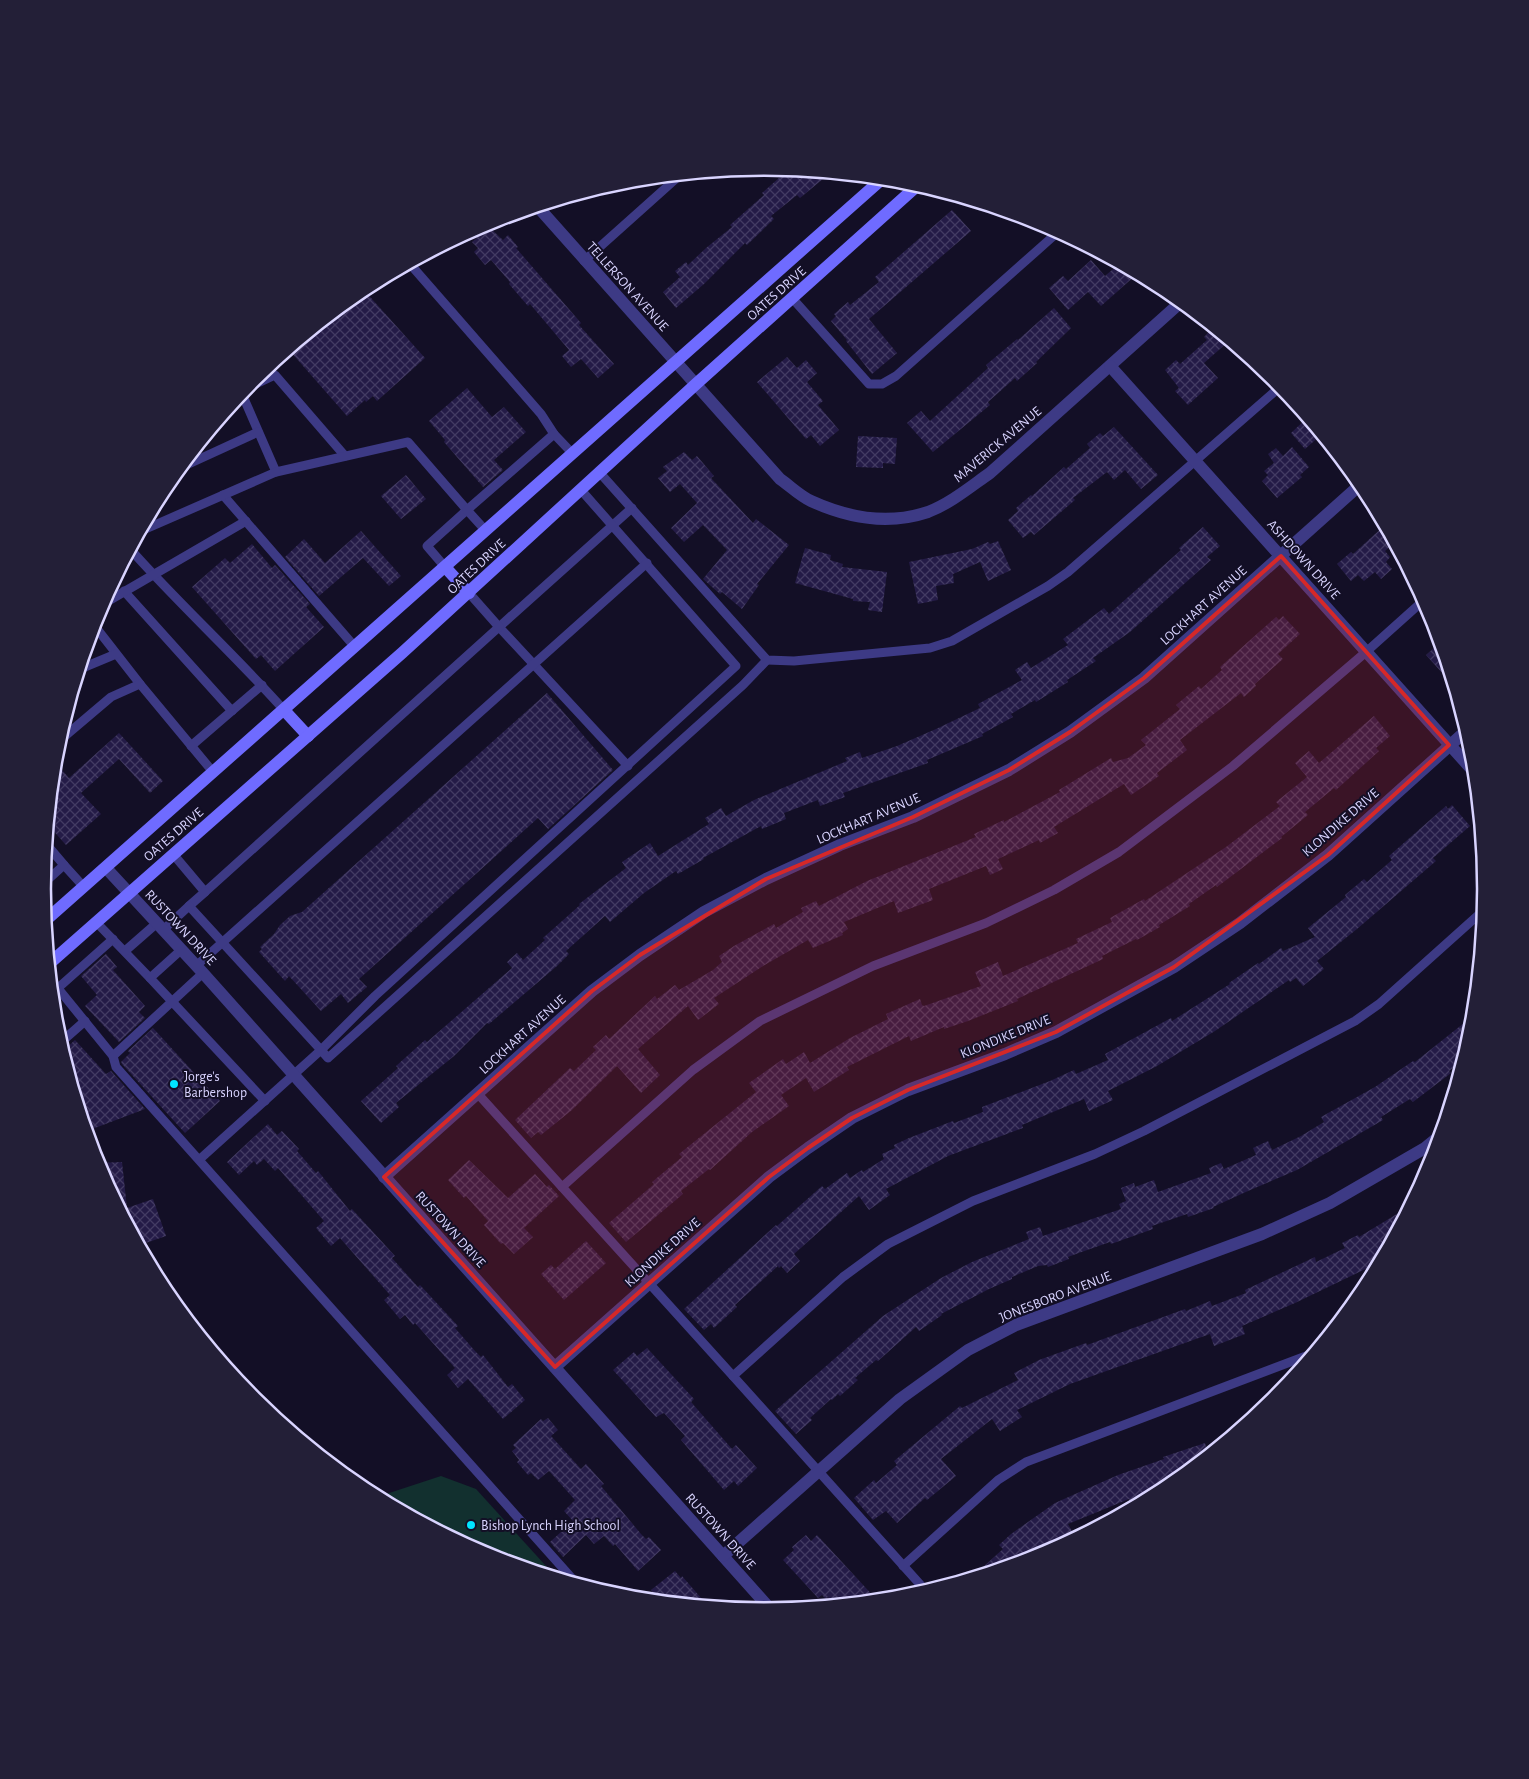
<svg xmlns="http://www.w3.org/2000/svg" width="1529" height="1779" viewBox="0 0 1529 1779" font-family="'Alegreya Sans',sans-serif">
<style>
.garden{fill:#12302f}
.building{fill:url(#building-cross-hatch)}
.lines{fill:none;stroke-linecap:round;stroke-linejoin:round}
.lane{stroke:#3d3a85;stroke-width:9}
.street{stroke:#3d3a85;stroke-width:12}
.secondary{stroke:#6f6bff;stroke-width:12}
.marked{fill:#d62828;fill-opacity:0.2;stroke:#d62828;stroke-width:4;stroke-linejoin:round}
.poi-dot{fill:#00e5ff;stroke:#130f26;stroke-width:2}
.labels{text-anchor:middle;stroke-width:4;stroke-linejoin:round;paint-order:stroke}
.street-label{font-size:14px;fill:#d9d4ff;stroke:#130f26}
.poi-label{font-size:14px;fill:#d9d4ff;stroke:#130f26;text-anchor:start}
.rim{fill:none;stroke:#d9d4ff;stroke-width:2.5}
</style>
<defs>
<pattern id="building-cross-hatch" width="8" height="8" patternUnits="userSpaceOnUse" patternTransform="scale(1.25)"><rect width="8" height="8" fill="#241b47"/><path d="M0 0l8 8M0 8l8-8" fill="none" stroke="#433b63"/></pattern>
</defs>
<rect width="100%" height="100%" fill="#130f26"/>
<path class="garden" d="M441 1476 476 1489 556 1577 488 1556 377 1497Z"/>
<g class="building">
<path d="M788 170 829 174 800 198 797 195 771 216 774 219 747 245 745 243 704 284 676 308 663 292 680 277 675 271 686 262 688 265 706 248 732 227 730 225 764 195 762 193Z"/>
<path d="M952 210 971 231 869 319 897 353 872 374 846 341 847 340 831 321 836 316 834 314 848 302 850 305 879 282 875 277Z"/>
<path d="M489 227 503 240 508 235 518 247 516 248 581 323 579 325 614 364 598 378 581 359 571 367 562 356 569 350 530 304 528 306 509 284 510 282 491 260 485 265 474 252 478 248 472 242Z"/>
<path d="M1091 260 1105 276 1119 264 1137 274 1101 306 1088 292 1068 310 1049 288 1063 276 1068 281Z"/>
<path d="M363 289 425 358 377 401 373 396 366 402 365 400 347 416 289 350Z"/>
<path d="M1054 308 1071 328 1036 362 1037 363 1017 381 1015 378 988 402 990 405 933 452 907 423 921 411 930 421 988 368 986 365 1017 339 1018 340Z"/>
<path d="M1213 328 1229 341 1204 363 1218 378 1188 405 1175 391 1179 388 1165 370 1176 360 1180 364 1207 340 1204 337Z"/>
<path d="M787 357 797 368 806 360 817 373 807 382 823 401 818 405 839 430 820 446 811 435 806 439 757 382Z"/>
<path d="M467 388 492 417 504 407 526 432 494 460 503 470 483 487 444 442 445 440 429 421Z"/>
<path d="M1307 418 1321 435 1305 449 1291 433Z"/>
<path d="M1114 427 1158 475 1141 489 1125 470 1114 480 1107 472 1073 498 1075 500 1034 535 1031 532 1023 538 1008 520 1018 511 1016 508 1031 495 1032 496 1064 467 1066 469 1090 448 1087 444 1100 433 1103 436Z"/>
<path d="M858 436 897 438 895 464 883 463V468L856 467Z"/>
<path d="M1292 447 1309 467 1300 475 1302 477 1277 498 1262 481 1268 475 1264 471 1274 463 1268 454 1276 448 1283 456Z"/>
<path d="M684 452 692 460 697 456 714 476 711 478 753 523 756 519 789 545 757 584 759 585 742 609 722 592 720 594 703 579 727 550 703 525 684 542 671 528 697 503 680 484 670 492 658 478 667 471 663 467Z"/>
<path d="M406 475 426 499 401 519 381 496Z"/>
<path d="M1385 525 1394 543 1385 551 1390 557 1386 562 1392 569 1381 579 1375 572 1364 581 1358 575 1351 581 1337 564 1351 552 1353 554Z"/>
<path d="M1203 527 1220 546 1207 557 1211 560 1130 632 1093 658 1096 661 1067 680 1068 682 1036 702 1035 700 1011 714 1013 717 982 734 983 736 927 760 928 763 843 793 845 797 820 806 818 800 784 813 786 819 762 829 761 826 703 858 704 859 678 874 676 871 644 893 610 922 605 916 566 951 569 954 557 966 489 1024 487 1023 454 1056 396 1103 399 1107 381 1123 361 1101 398 1068 396 1066 425 1040 427 1042 512 968 507 962 517 953 523 960 545 940 543 938 580 905 579 904 626 868 622 862 650 843 658 856 709 824 705 818 721 808 726 816 754 800 847 761 845 758 860 752 862 758 897 746 936 729 980 708 978 704 1022 680 1015 670 1027 662 1031 668 1068 645 1063 639 1104 608 1109 614 1181 550 1179 548Z"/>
<path d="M361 531 401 576 389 586 363 558 319 596 285 557 304 539 325 563Z"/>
<path d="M998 541 1011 570 988 581 980 562 953 574 954 583 936 586 938 600 918 604 909 562 972 549 988 542 990 544Z"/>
<path d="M252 544 272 568 275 565 310 604 306 607 324 627 275 671 261 655 256 659 192 587 225 558 230 563Z"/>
<path d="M805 548 831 555 830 560 843 564 842 567 887 572 882 612 868 610 870 602 853 601V599L795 583Z"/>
<path d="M1283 616 1300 634 1278 654 1283 659 1255 684 1256 686 1244 697 1241 693 1180 740 1187 750 1157 773 1159 776 1131 795 1124 784 1054 827 1058 833 1040 843 1039 840 998 859 1003 869 990 875 986 866 929 889 933 900 898 913 894 901 844 922 848 929 842 933 843 935 813 948 808 940 763 966 714 998 719 1004 698 1020 688 1006 638 1049 660 1075 641 1093 617 1066 572 1110 541 1135 538 1132 531 1138 515 1120 570 1068 574 1071 596 1050 593 1047 606 1035 609 1039 655 996 657 999 675 985 679 990 713 970 722 962 719 956 734 946 774 924 776 928 803 912 801 908 816 901 819 906 867 881 976 837 974 834 1004 820V822L1060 792 1059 790 1111 758 1113 762 1128 758 1146 745 1141 740 1180 709 1176 705 1199 686 1201 689 1222 670 1220 667 1276 617 1279 620Z"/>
<path d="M1441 645 1454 686 1426 655 1436 646 1438 648Z"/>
<path d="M547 693 613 770 548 829 538 818 359 979 367 987 348 1003 341 994 321 1011 289 976 285 981 259 952 262 949 260 947 274 934 280 925 290 916 302 912Z"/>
<path d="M1374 716 1390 736 1376 748 1379 751 1336 790 1334 788 1305 812 1308 815 1281 837 1282 838 1217 887 1216 885 1189 904 1190 906 1159 925 1160 927 1137 940 1136 939 1102 956 1103 959 1017 999 1018 1001 968 1021 944 1029V1027L911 1041 909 1036 847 1067 849 1070 814 1092 806 1078 781 1095 789 1106 752 1132 710 1170 709 1169 681 1191 683 1194 626 1242 609 1223 654 1184 652 1182 682 1157 679 1154 756 1092 749 1083 783 1059 786 1064 804 1052 810 1063 850 1038 888 1019 886 1014 920 999 922 1005 924 1006 981 986 975 972 998 962 1003 976 1078 943 1076 939 1112 922 1110 918 1144 899 1145 901 1226 847 1280 806 1276 802 1307 777 1295 763 1309 751 1319 763Z"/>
<path d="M119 733 163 781 150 793 119 759 81 793 101 814 66 845 49 826 55 762 69 778Z"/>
<path d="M1452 805 1470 826 1433 858 1436 861 1357 929 1317 961 1324 969 1303 986 1296 978 1290 982 1289 980 1215 1031 1157 1066 1108 1091 1113 1100 1089 1111 1084 1099 1022 1125 1023 1128 948 1156 886 1189 890 1195 869 1210 859 1196 794 1254 800 1261 787 1273 781 1266 779 1268 778 1266 735 1305 737 1307 714 1328 711 1324 704 1330 684 1309 776 1225 777 1226 822 1186 825 1189 847 1173 850 1178 862 1170 863 1172 884 1159 882 1154 895 1148 894 1145 909 1138 953 1121 954 1123 983 1112 982 1107 1050 1081 1074 1070 1076 1074 1108 1060 1105 1054 1171 1018 1172 1021 1230 984 1229 983 1258 963 1259 964 1281 948 1283 951 1315 937 1308 928 1346 897 1345 895 1364 879 1367 882 1392 860 1389 856 1446 806 1448 809Z"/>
<path d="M106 954 117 967 113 970 145 1006 139 1012 145 1018 119 1042 85 1006 97 995 81 976Z"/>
<path d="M1474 1015 1473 1031 1464 1059 1449 1071 1451 1073 1413 1102 1410 1099 1381 1117 1383 1120 1297 1170 1248 1191 1213 1207 1214 1208 1188 1217 1187 1214 1152 1226 1153 1229 1111 1244 1110 1242 1076 1254 1068 1257 1069 1259 1048 1267 1047 1265 1038 1266 1012 1277V1279L989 1289 941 1314 942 1315 919 1331 916 1327 878 1361 876 1360 855 1378 858 1380 840 1396 838 1394 832 1400 831 1399 810 1418 812 1420 796 1434 775 1411 883 1316 941 1278 972 1262 1029 1239 1026 1232 1040 1227 1043 1236 1121 1209 1119 1204 1126 1201 1121 1188 1134 1183 1135 1187 1154 1180 1158 1192 1211 1173 1209 1168 1221 1163 1224 1169 1256 1155 1253 1148 1268 1141 1272 1150 1301 1136 1324 1122 1321 1117 1375 1087 1413 1061 1415 1062Z"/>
<path d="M153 1028 220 1101 185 1133 122 1064 121 1062 130 1053 128 1051Z"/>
<path d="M75 1040 106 1074 111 1071 145 1109 95 1128 88 1134 63 1051Z"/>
<path d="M268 1124 277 1135 282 1131 299 1149 297 1151 316 1173 318 1171 350 1211 352 1209 395 1256 392 1258 418 1287 420 1285 458 1326 455 1328 475 1351 481 1357 483 1355 508 1387 512 1384 525 1400 503 1419 468 1379 458 1388 447 1375 455 1368 415 1323 413 1325 405 1315 400 1319 384 1300 390 1295 340 1238 331 1246 316 1228 324 1221 278 1168 275 1171 264 1159 257 1165 254 1161 239 1175 227 1162Z"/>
<path d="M469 1160 508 1198 535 1174 547 1187 549 1185 559 1196 524 1228 533 1237 514 1254 503 1243 501 1244 484 1225 488 1221 466 1196 464 1198 448 1180Z"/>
<path d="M122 1162 127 1208 153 1199 166 1236 140 1245 97 1163Z"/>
<path d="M1410 1206 1380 1262 1295 1303 1242 1326 1245 1334 1214 1346 1210 1334 1070 1384 1017 1410 1022 1417 1000 1431 992 1419 941 1459 956 1476 927 1500 925 1498 897 1523 886 1511 873 1520 854 1498 874 1480 876 1483 897 1465 894 1461 960 1406 962 1408 1018 1380 1014 1373 1039 1360 1086 1343 1087 1345 1185 1309 1186 1311 1210 1301 1212 1306 1246 1293 1245 1290 1315 1257 1316 1262 1345 1248 1342 1243 1358 1235 1359 1237Z"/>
<path d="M586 1241 606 1263 564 1300 541 1274 551 1265 555 1269Z"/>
<path d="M647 1348 694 1399 691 1402 732 1449 736 1445 757 1468 738 1486 734 1481 724 1490 681 1440 685 1436 664 1413 656 1417 613 1370 634 1352 637 1356Z"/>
<path d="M548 1418 558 1430 551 1436 581 1469 586 1464 604 1484 601 1486 641 1534 646 1539 649 1537 661 1550 638 1571 615 1544 613 1546 604 1536 594 1544 586 1535 563 1557 550 1542 573 1521 564 1511 575 1500 549 1471 538 1480 531 1473 528 1475 517 1462 519 1460 512 1451 516 1448 513 1445 541 1419 543 1421Z"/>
<path d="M1205 1443 1208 1455 1165 1490 1130 1503 1129 1499 1068 1524 1073 1533 1030 1560 972 1577 1003 1549 999 1545 1011 1534 1055 1503 1118 1475 1164 1459 1163 1457Z"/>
<path d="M806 1535 811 1541 817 1535 877 1600 835 1605 828 1597 826 1599 822 1595 818 1598 783 1560 794 1550 792 1547Z"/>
<path d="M675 1571 681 1578 682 1576 708 1606 660 1601 651 1590Z"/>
</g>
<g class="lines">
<g class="lane">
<path d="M584 261 679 176"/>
<path d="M410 264 541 414 554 434"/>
<path d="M792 298 869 384H882L896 376 1058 232"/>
<path d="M245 389 275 375 345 456"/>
<path d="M242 394 276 472 408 442 467 510 427 546 445 567"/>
<path d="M182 467 258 432"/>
<path d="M600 473 767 660 794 661 930 648 952 641 1048 586 1068 572 1281 386"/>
<path d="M223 495 355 647"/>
<path d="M141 531 276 472"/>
<path d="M486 531 467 510 554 434 573 454"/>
<path d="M131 550C180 605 235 655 284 710"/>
<path d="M124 591 232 711"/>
<path d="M103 604 246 521"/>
<path d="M94 625 140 684"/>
<path d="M80 669 116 654"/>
<path d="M65 736 111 697 140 684 213 772"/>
<path d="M191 746 262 685"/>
<path d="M628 766 499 627 632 508"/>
<path d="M173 854 205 892 499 627 469 593"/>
<path d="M64 865 83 886"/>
<path d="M43 884 64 865 47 845"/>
<path d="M205 892 189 906 321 1050 375 996 736 666 581 490"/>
<path d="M96 922 150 978"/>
<path d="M163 930 189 906"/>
<path d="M181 950 150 978 265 1101"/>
<path d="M125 951 157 923"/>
<path d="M196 966 647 563"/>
<path d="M52 981 113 1056 116 1067 577 1584"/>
<path d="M58 988 113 939"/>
<path d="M60 1043 85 1021"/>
<path d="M113 1056 203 973"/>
<path d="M478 1094 733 1376 926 1591"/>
<path d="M200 1159 321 1050 328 1058 743 685 767 660"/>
<path d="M562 1187 693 1070 760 1021 873 966 986 923 1054 890 1119 852 1233 766 1366 652 1424 600"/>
<path d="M733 1376 843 1277 888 1244 973 1201 1095 1154 1144 1131 1355 1021 1379 1004 1485 909"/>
<path d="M903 1566 998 1480 1026 1462 1314 1353"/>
</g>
<g class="street">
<path d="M538 207 780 479C790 486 800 496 811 501 848 518 889 525 928 512 951 503 970 487 990 473L1181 302"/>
<path d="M1110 366 1475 773"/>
<path d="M106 868 203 973 772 1611"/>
<path d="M384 1177 592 991 640 955 704 912 766 879 840 845 913 817 1009 770 1070 732 1144 678 1361 484"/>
<path d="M555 1367 769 1177 808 1148 852 1118 908 1090 1005 1054 1056 1032 1174 967 1240 923 1328 855 1467 730"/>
<path d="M723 1556 900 1399 968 1350 1016 1325 1262 1234 1330 1203 1425 1148 1441 1135"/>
</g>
<g class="secondary">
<path d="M445 567 469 593"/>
<path d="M284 710 308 736"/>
<path d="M46 920 882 179"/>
<path d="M50 963 402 653 696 384 918 185"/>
</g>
</g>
<path class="marked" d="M1281 556 1449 745 1328 855 1174 967 1056 1032 908 1090 852 1118 808 1148 769 1177 555 1367 384 1177 592 991 640 955 766 879 913 817 1009 770 1070 732 1144 678Z"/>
<g class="poi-dot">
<circle cx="174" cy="1084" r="5"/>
<circle cx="471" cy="1525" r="5"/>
</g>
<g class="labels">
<g class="street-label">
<text transform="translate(628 286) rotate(48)" y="5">TELLERSON AVENUE</text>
<text transform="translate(776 293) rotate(-42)" y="5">OATES DRIVE</text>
<text transform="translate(997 444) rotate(-40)" y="5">MAVERICK AVENUE</text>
<text transform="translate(1304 559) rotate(48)" y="5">ASHDOWN DRIVE</text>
<text transform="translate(476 566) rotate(-43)" y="5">OATES DRIVE</text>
<text transform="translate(1203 605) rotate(-42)" y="5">LOCKHART AVENUE</text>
<text transform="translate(868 818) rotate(-23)" y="5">LOCKHART AVENUE</text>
<text transform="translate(1340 822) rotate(-41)" y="5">KLONDIKE DRIVE</text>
<text transform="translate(173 834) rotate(-41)" y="5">OATES DRIVE</text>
<text transform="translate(181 927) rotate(47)" y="5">RUSTOWN DRIVE</text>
<text transform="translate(522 1034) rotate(-42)" y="5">LOCKHART AVENUE</text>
<text transform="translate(1005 1036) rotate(-22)" y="5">KLONDIKE DRIVE</text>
<text transform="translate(451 1229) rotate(48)" y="5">RUSTOWN DRIVE</text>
<text transform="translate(662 1252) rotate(-42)" y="5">KLONDIKE DRIVE</text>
<text transform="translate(1055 1296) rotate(-21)" y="5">JONESBORO AVENUE</text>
<text transform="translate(721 1531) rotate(48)" y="5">RUSTOWN DRIVE</text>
</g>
<g class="poi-label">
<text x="184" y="1081">Jorge's<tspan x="184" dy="16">Barbershop</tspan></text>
<text x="481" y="1530">Bishop Lynch High School</text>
</g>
</g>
<path d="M0 0H1529V1779H0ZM51 889a713 713 0 1 1 1426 0a713 713 0 1 1-1426 0Z" fill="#231f37" fill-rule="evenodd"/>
<path class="rim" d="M51 889a713 713 0 1 1 1426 0a713 713 0 1 1-1426 0Z"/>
</svg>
